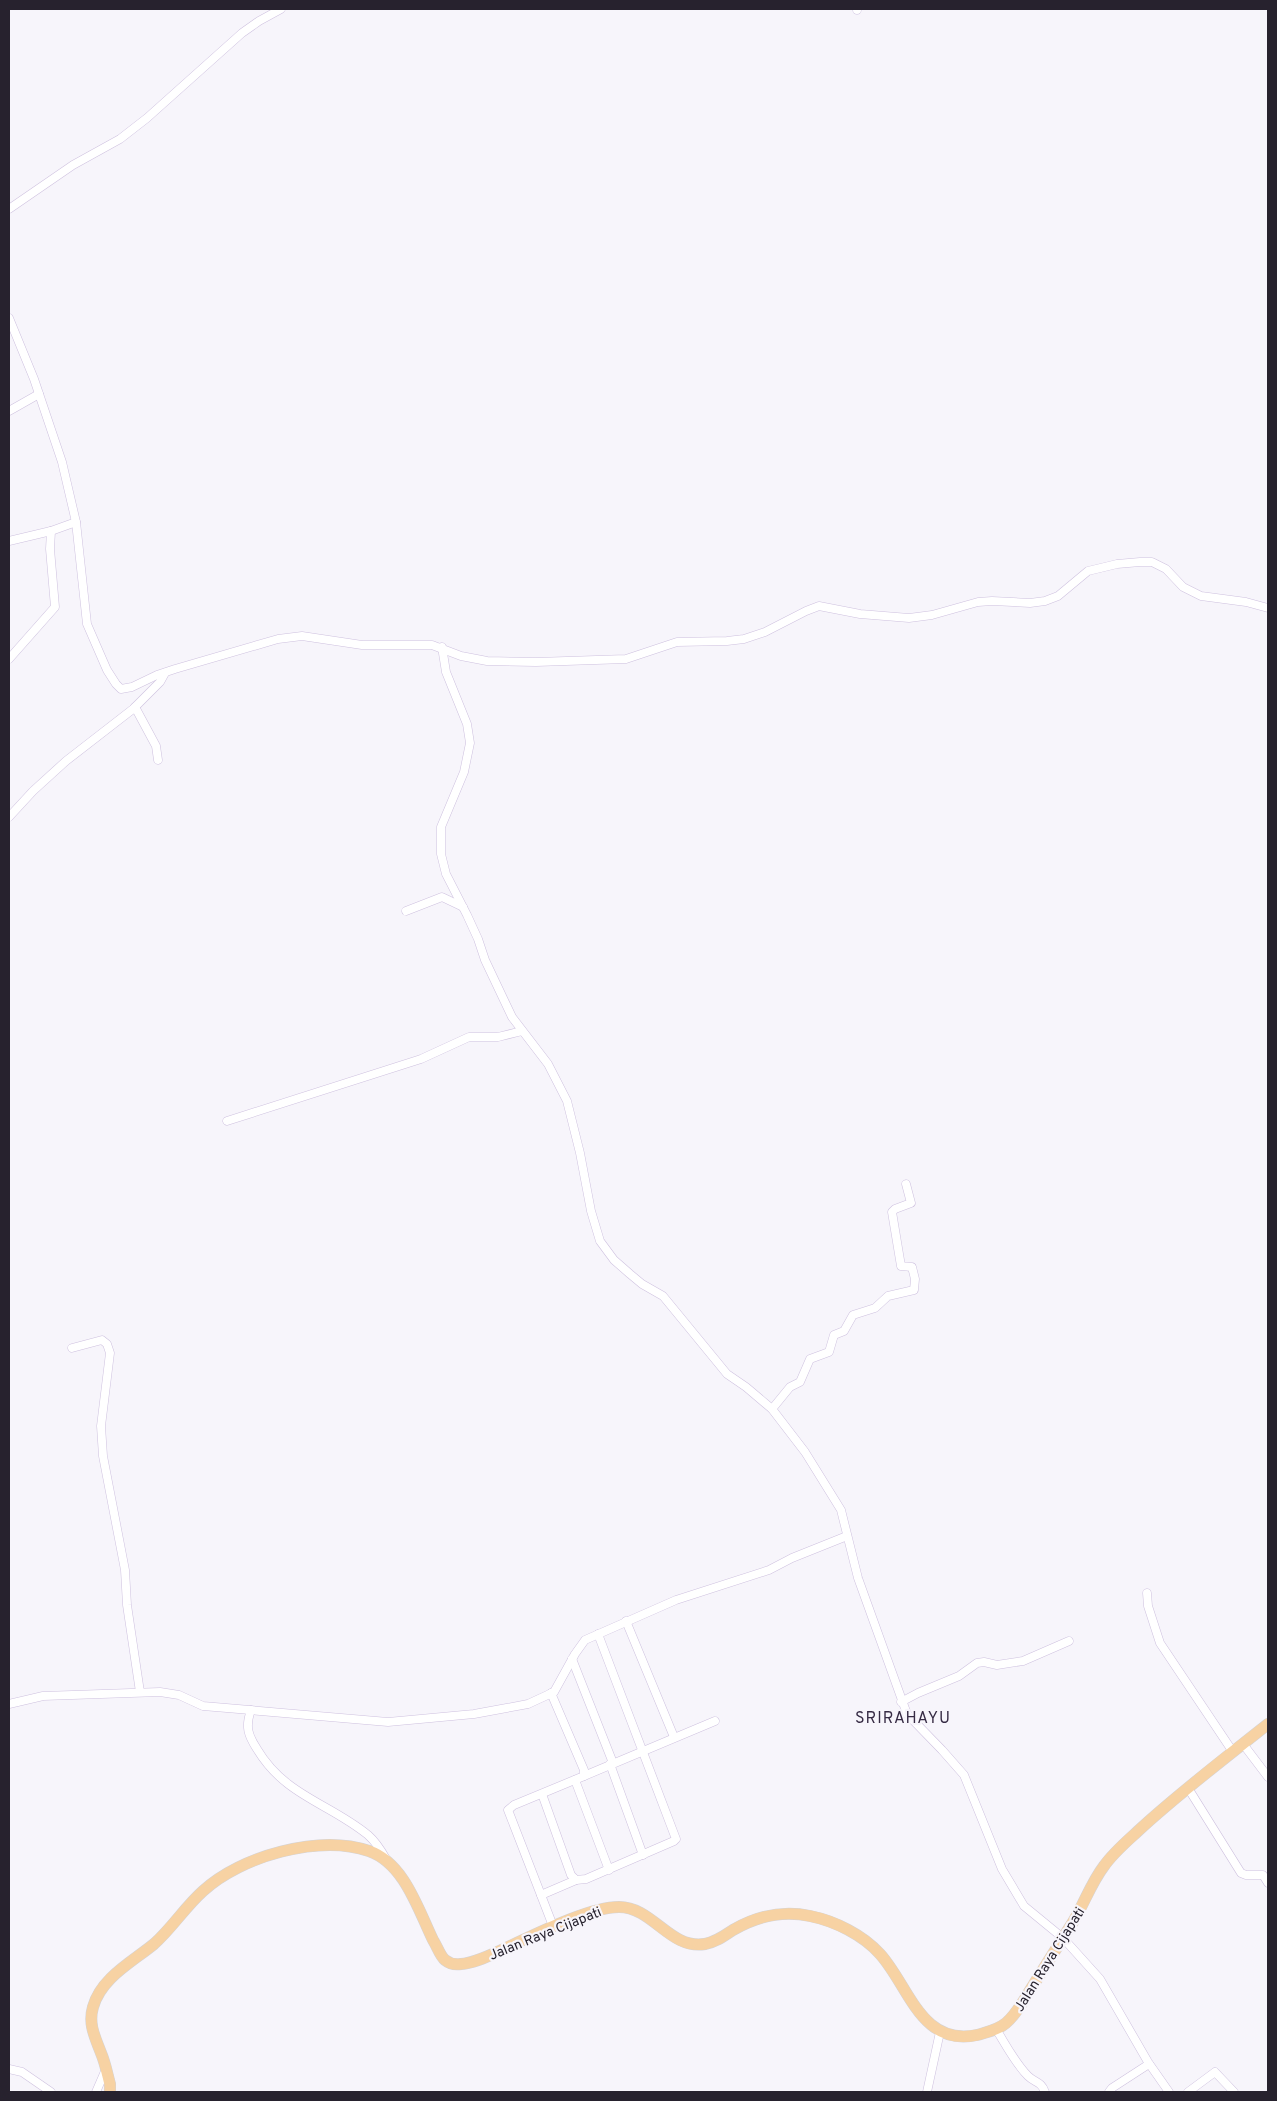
<svg xmlns="http://www.w3.org/2000/svg" width="1277" height="2101" viewBox="0 0 1277 2101" font-family="Overpass,sans-serif">
<style>
.lines{fill:none;stroke-linecap:round;stroke-linejoin:round}
.minor-casing{stroke:#cec1df;stroke-width:9}
.primary-casing{stroke:#d4d3d5;stroke-width:12}
.minor{stroke:#fff;stroke-width:8}
.primary{stroke:#f7d2a3;stroke-width:11}
.labels{text-anchor:middle;stroke-width:4.5;stroke-linejoin:round;paint-order:stroke}
.street-label{font-size:14px;fill:#27222e;stroke:#f7f5fb}
.quarter-label{font-size:16px;letter-spacing:1px;fill:#362b44;stroke:#f7f5fb}
</style>
<rect width="100%" height="100%" fill="#f7f5fb"/>
<g class="lines">
<g class="minor-casing">
<g id="minor">
<path d="M857 9V10"/>
<path d="M9 209 73 165 120 139 147 118 242 33 259 21 281 9"/>
<path d="M9 318 34 379 62 462 76 522 87 624 107 670 116 684 121 689 132 687 157 675 175 669 278 639 302 636 362 645H432L461 656 487 661 536 662 626 659 677 642 727 641 744 639 765 632 806 611 819 606 860 614 909 618 932 615 978 602 992 601 1030 603 1045 601 1058 596 1088 571 1117 564 1140 562H1152L1166 569 1183 587 1201 596 1246 602 1268 608"/>
<path d="M9 411 39 394"/>
<path d="M9 541 51 531 76 522"/>
<path d="M442 647 446 672 467 724 470 743 464 772 441 827V854L446 874 467 915 478 939 485 960 512 1017 548 1064 567 1101 580 1153 591 1211 600 1241 614 1260 630 1274 642 1284 663 1296 727 1374 746 1387 772 1409 805 1452 841 1510 858 1578 907 1714 942 1750 964 1775 1002 1869 1024 1906 1063 1938 1100 1979 1148 2062 1169 2092"/>
<path d="M9 659 55 607 50 549 51 531"/>
<path d="M135 707 156 746 158 760"/>
<path d="M9 817 33 791 66 761 133 709 160 682 165 673"/>
<path d="M406 911 442 897 463 907"/>
<path d="M227 1121 421 1059 469 1037H498L522 1031"/>
<path d="M72 1348 102 1340 107 1344 110 1353 101 1426 103 1456 125 1570 127 1605 140 1692"/>
<path d="M772 1409 790 1387 800 1382 810 1359 829 1352 834 1335 844 1331 853 1315 875 1308 888 1296 914 1290 915 1279 912 1267 901 1266 892 1212 895 1209 911 1203 906 1184"/>
<path d="M1147 1593 1148 1606 1160 1643 1233 1752"/>
<path d="M626 1621 674 1737"/>
<path d="M572 1659 613 1763"/>
<path d="M551 1693 584 1770V1776L514 1805 508 1810 553 1926"/>
<path d="M901 1702 918 1693 959 1676 977 1663 984 1662 997 1665 1023 1661 1069 1641"/>
<path d="M9 1704 43 1696 160 1692 179 1695 203 1706 388 1722 474 1714 528 1704 554 1692 575 1654 585 1640 676 1600 769 1570 792 1558 847 1536"/>
<path d="M251 1710C245 1727 248 1735 257 1749 285 1796 329 1803 368 1835 376 1842 381 1850 386 1859"/>
<path d="M1243 1744 1268 1777"/>
<path d="M610 1764 643 1855"/>
<path d="M584 1776 715 1721"/>
<path d="M575 1780 609 1870"/>
<path d="M1188 1788 1241 1873 1246 1875H1263L1268 1883"/>
<path d="M542 1794 571 1875 576 1880 586 1879 674 1841 676 1839 598 1634"/>
<path d="M541 1895 576 1880"/>
<path d="M996 2029C1006 2045 1015 2063 1028 2076 1035 2083 1041 2081 1045 2092"/>
<path d="M9 2069 22 2072 51 2092"/>
<path d="M96 2092 106 2069"/>
<path d="M927 2092 940 2032"/>
<path d="M1109 2092 1112 2088 1149 2064"/>
<path d="M1188 2092 1215 2072 1234 2092"/>
</g>
</g>
<g class="primary-casing">
<path id="primary" d="M110 2092V2084C107 2073 105 2062 101 2053 95 2037 88 2024 93 2007 101 1978 132 1962 154 1944 172 1928 185 1907 203 1891 241 1856 319 1834 369 1851 404 1863 418 1909 433 1940 437 1946 440 1956 445 1960 450 1964 455 1965 461 1964 476 1963 492 1954 506 1948 534 1935 589 1907 619 1907 653 1907 670 1950 705 1944 716 1942 724 1936 733 1930 757 1916 782 1910 810 1916 835 1921 863 1935 880 1954 909 1986 921 2047 977 2035 987 2032 998 2030 1006 2023 1018 2013 1026 1996 1034 1984 1047 1963 1060 1943 1073 1922 1084 1904 1091 1883 1104 1866 1113 1853 1126 1842 1138 1831 1179 1793 1224 1759 1268 1724"/>
</g>
<use href="#minor" class="minor"/>
<use href="#primary" class="primary"/>
</g>
<g class="labels">
<g class="street-label">
<text transform="translate(545 1933) rotate(-22)" y="5">Jalan Raya Cijapati</text>
<text transform="translate(1049 1959) rotate(-58)" y="5">Jalan Raya Cijapati</text>
</g>
<g class="quarter-label">
<text x="903" y="1723">SRIRAHAYU</text>
</g>
</g>
<rect width="1277" height="2101" fill="none" stroke="#27222e" stroke-width="20"/>
</svg>
